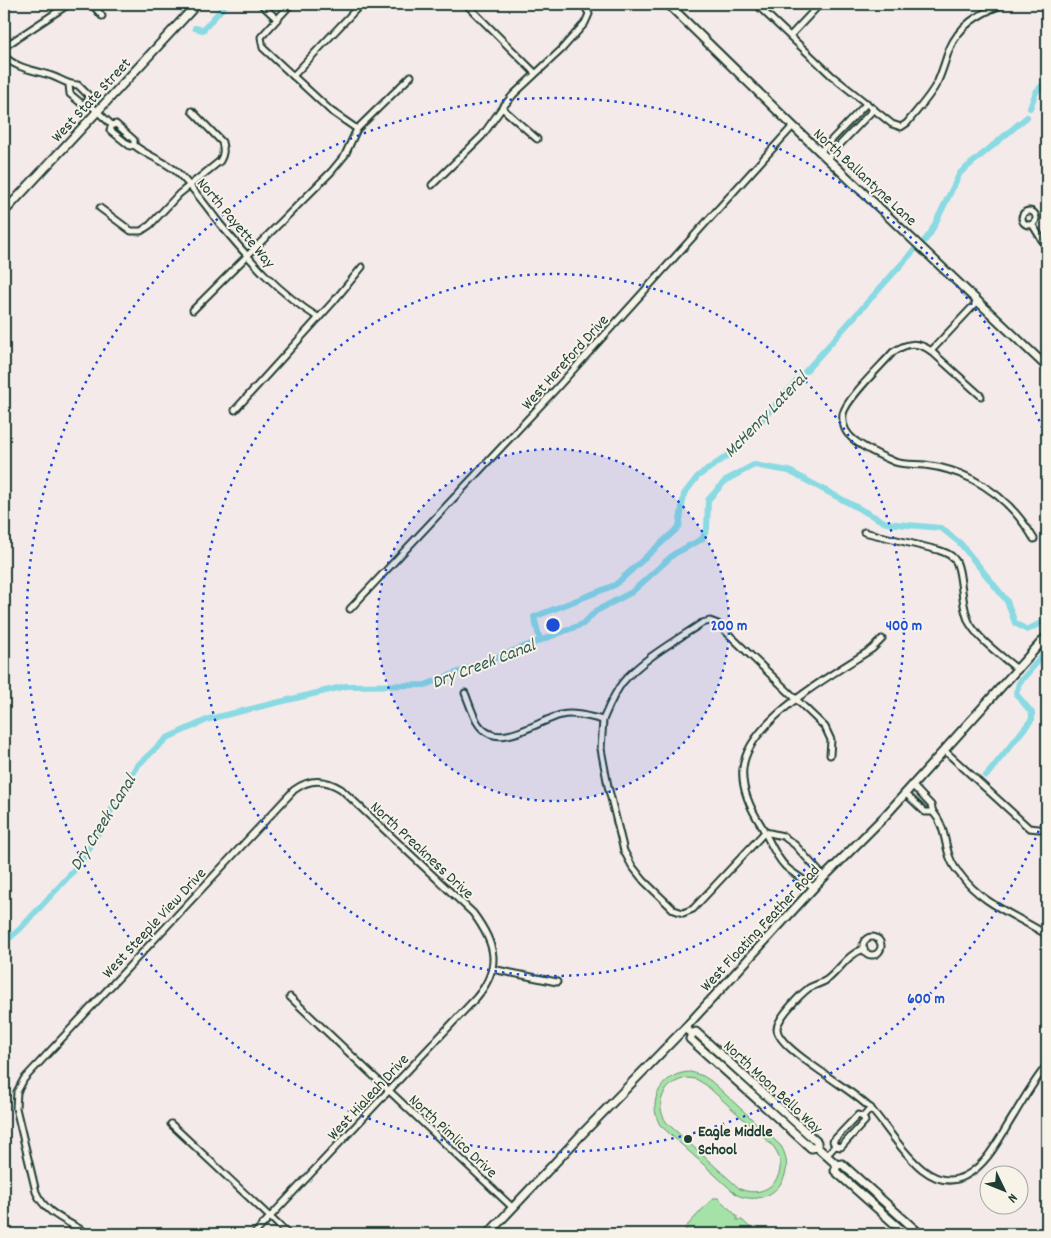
<svg xmlns="http://www.w3.org/2000/svg" width="1051" height="1238" viewBox="0 0 1051 1238" font-family="Dekko,sans-serif">
<style>
.green{fill:#a5e2a8;stroke:#62906e;fill-rule:evenodd}
.lines{fill:none;stroke-linecap:round;stroke-linejoin:round}
.canal{stroke:#89dae2;stroke-width:6}
.street-casing{stroke:#1f3d34;stroke-width:9}
.secondary-casing{stroke:#1f3d34;stroke-width:11}
.street{stroke:#f7f3e8;stroke-width:5}
.secondary{stroke:#f7f3e8;stroke-width:7}
.ring{fill:none;stroke:#1d4ed8;stroke-width:2.5;stroke-dasharray:2.5 5}
.poi-dot{fill:#1f3d34;stroke:#f7f3e8;stroke-width:2}
.labels{text-anchor:middle;stroke-width:4;stroke-linejoin:round;paint-order:stroke}
.street-label{font-size:16px;fill:#1f3d34;stroke:#f7f3e8}
.poi-label{font-size:16px;font-weight:bold;fill:#1f3d34;stroke:#f7f3e8;text-anchor:start}
.water-label{font-size:18px;font-style:italic;fill:#345c57;stroke:#f7f3e8}
.centre{fill:#1d4ed8;stroke:#f7f3e8;stroke-width:2.5}
.ring-label{font-size:15px;text-anchor:middle;font-weight:bold;fill:#1d4ed8;stroke:#f7f3e8;stroke-width:4;stroke-linejoin:round;paint-order:stroke}
</style>
<rect width="100%" height="100%" fill="#f5eaea"/>
<filter id="ink" filterUnits="userSpaceOnUse"><feTurbulence type="fractalNoise" baseFrequency=".02" numOctaves="2"/><feDisplacementMap in="SourceGraphic" scale="10" xChannelSelector="R" yChannelSelector="G"/><feConvolveMatrix kernelMatrix="1 2 1 2 8 2 1 2 1" color-interpolation-filters="sRGB"/></filter>
<g filter="url(#ink)">
<g class="green">
<path d="M691 1072 703 1076 711 1081 781 1146C799 1176 770 1209 737 1195L660 1125C646 1100 663 1072 691 1072ZM687 1078 696 1079 706 1085 774 1147C792 1173 768 1201 740 1189L667 1123C653 1104 664 1082 687 1078Z"/>
<path d="M713 1198H718L737 1216V1220H742L757 1234H687L685 1228Z"/>
</g>
<g class="lines">
<g class="canal">
<path d="M195 28 203 30 226 4"/>
<path d="M1030 108 1036 92 1047 80"/>
<path d="M925 240 930 234 960 173 1027 117"/>
<path d="M540 640 534 617 615 585 679 527 684 494 698 476 733 452 917 247"/>
<path d="M986 776 1032 719V713L1016 694 1019 683 1047 651"/>
<path d="M4 943 20 929 80 864 137 766 167 738 209 719 346 686 425 685 583 624 596 611 632 592 674 554 702 539 707 529 708 500 726 480 754 465 789 471 886 523 941 528 960 543 1007 601 1015 623 1027 630 1047 620"/>
</g>
<g class="street-casing">
<g id="street">
<path d="M92 4 102 16"/>
<path d="M261 4 277 19"/>
<path d="M291 4 261 37 263 48 331 111 357 129"/>
<path d="M466 4 535 73"/>
<path d="M756 4 832 76 892 124 901 127 907 123C917 110 929 98 937 83 942 73 945 61 949 50 959 25 979 14 1003 4"/>
<path d="M790 36 820 4"/>
<path d="M4 47 69 4"/>
<path d="M4 56C17 69 35 70 52 76 61 79 67 85 78 85L89 96 87 102 82 104 70 94 69 85"/>
<path d="M293 76 361 4"/>
<path d="M87 102 112 125 116 124 134 140V145L130 146 110 130 112 125"/>
<path d="M502 108 537 139"/>
<path d="M134 145C147 156 163 160 176 171 193 187 206 206 220 224 251 261 277 292 319 318"/>
<path d="M820 152 867 103"/>
<path d="M827 158 874 109"/>
<path d="M432 185 482 136 502 108 514 94 561 50 585 23 589 14 584 4"/>
<path d="M100 208 131 231H141L150 225 179 194 220 161C224 154 224 150 222 142L192 111"/>
<circle cx="1029" cy="218" r="7"/>
<path d="M1032 224 1047 248"/>
<path d="M193 310 331 172 345 155 357 129 411 76"/>
<path d="M931 351 978 301"/>
<path d="M981 396 931 351C917 341 907 343 893 352 882 365 846 399 843 414 842 421 844 430 849 435 857 445 883 457 895 462 904 465 915 464 925 465 941 467 958 472 972 479 999 493 1019 513 1034 539"/>
<path d="M235 410 334 301 362 267"/>
<path d="M864 532 938 550C944 552 951 554 955 560 963 571 960 606 970 624 981 642 1002 656 1018 670"/>
<path d="M350 609 555 390 793 126"/>
<path d="M465 693C469 703 472 713 477 722 496 754 536 721 561 715 575 712 590 717 603 720 609 706 614 693 623 682 641 660 678 639 702 623L710 621 718 624 825 727 831 740 830 755"/>
<path d="M603 720 601 749 608 786 624 851 632 866 644 881 674 910 683 913 693 909 765 832"/>
<path d="M944 750 1029 828 1039 829"/>
<path d="M905 793 925 812H933L931 805 912 785"/>
<path d="M933 812C945 825 944 842 950 858 952 863 956 870 960 874 981 904 1018 916 1047 935"/>
<path d="M765 832 783 836 795 845 824 877"/>
<path d="M814 888C805 880 795 875 786 867 774 855 769 839 761 825 750 808 741 788 743 768 748 720 835 673 872 649L882 639"/>
<circle cx="872" cy="946" r="9"/>
<path d="M864 949C848 954 841 968 829 978 824 983 816 984 809 988 801 994 777 1018 777 1029 778 1044 814 1066 826 1075 841 1086 858 1096 871 1109 893 1132 925 1197 965 1176 988 1164 1000 1137 1014 1115 1024 1098 1035 1080 1047 1065"/>
<path d="M492 969 557 982"/>
<path d="M290 997 513 1208"/>
<path d="M171 1124 288 1234"/>
<path d="M835 1146 833 1141 858 1115 863 1117"/>
<path d="M826 1156 835 1146 841 1147 865 1121 863 1117 871 1108"/>
<path d="M1036 1231 1039 1234"/>
<path d="M88 1234C68 1221 46 1215 36 1192L16 1108 17 1092 24 1079 294 790C310 778 325 779 341 789L473 913C496 944 502 967 476 998L254 1234"/>
</g>
</g>
<g class="secondary-casing">
<g id="secondary">
<path d="M668 4 793 126 1047 367"/>
<path d="M4 212 197 4"/>
<path d="M685 1028 692 1034 696 1032 817 1142V1147"/>
<path d="M692 1034 690 1039 811 1148 817 1147"/>
<path d="M817 1147 837 1165"/>
<path d="M837 1165 842 1164 920 1234"/>
<path d="M837 1165 835 1171 906 1234"/>
<path d="M488 1234 581 1135 685 1028 818 883 884 817 1047 636"/>
</g>
</g>
<use href="#street" class="street"/>
<use href="#secondary" class="secondary"/>
</g>
</g>
<circle cx="553" cy="625" r="176" fill="#1d4ed8" fill-opacity=".12"/>
<g class="ring">
<circle cx="553" cy="625" r="176"/>
<circle cx="553" cy="625" r="351"/>
<path d="M1047 810A527 527 0 1 1 1047 440"/>
</g>
<circle class="poi-dot" cx="688" cy="1139" r="5"/>
<g class="labels">
<g class="street-label">
<text transform="translate(90 99) rotate(-47)" y="6">West State Street</text>
<text transform="translate(866 176) rotate(43)" y="6">North Ballantyne Lane</text>
<text transform="translate(237 222) rotate(50)" y="6">North Payette Way</text>
<text transform="translate(564 361) rotate(-48)" y="6">West Hereford Drive</text>
<text transform="translate(423 849) rotate(43)" y="6">North Preakness Drive</text>
<text transform="translate(153 922) rotate(-47)" y="6">West Steeple View Drive</text>
<text transform="translate(759 927) rotate(-47)" y="6">West Floating Feather Road</text>
<text transform="translate(774 1086) rotate(43)" y="6">North Moon Bello Way</text>
<text transform="translate(367 1096) rotate(-47)" y="6">West Hialeah Drive</text>
<text transform="translate(454 1135) rotate(43)" y="6">North Pimlico Drive</text>
</g>
<g class="poi-label">
<text x="698" y="1136">Eagle Middle<tspan x="698" dy="18">School</tspan></text>
</g>
<g class="water-label">
<text transform="translate(765 414) rotate(-46)" y="6">McHenry Lateral</text>
<text transform="translate(483 663) rotate(-21)" y="6">Dry Creek Canal</text>
<text transform="translate(102 822) rotate(-58)" y="6">Dry Creek Canal</text>
</g>
</g>
<circle cx="553" cy="625" r="8" class="centre"/>
<g class="ring-label">
<text x="729" y="630">200 m</text>
<text x="904" y="630">400 m</text>
<text x="926" y="1003">600 m</text>
</g>
<rect width="1051" height="1238" fill="none" stroke="#f7f3e8" stroke-width="20"/>
<rect x="10" y="10" width="1031" height="1218" fill="none" stroke="#1f3d34" stroke-width="2" filter="url(#ink)"/>
<g transform="translate(1004 1190) rotate(133)"><circle r="24" fill="#f7f3e8" stroke="#a1aaa0"/>
<path d="M0-4L9 19L0 12L-9 19Z" fill="#1f3d34"/>
<text y="-8" font-size="14" font-weight="bold" text-anchor="middle" fill="#1f3d34">N</text>
</g>
</svg>
